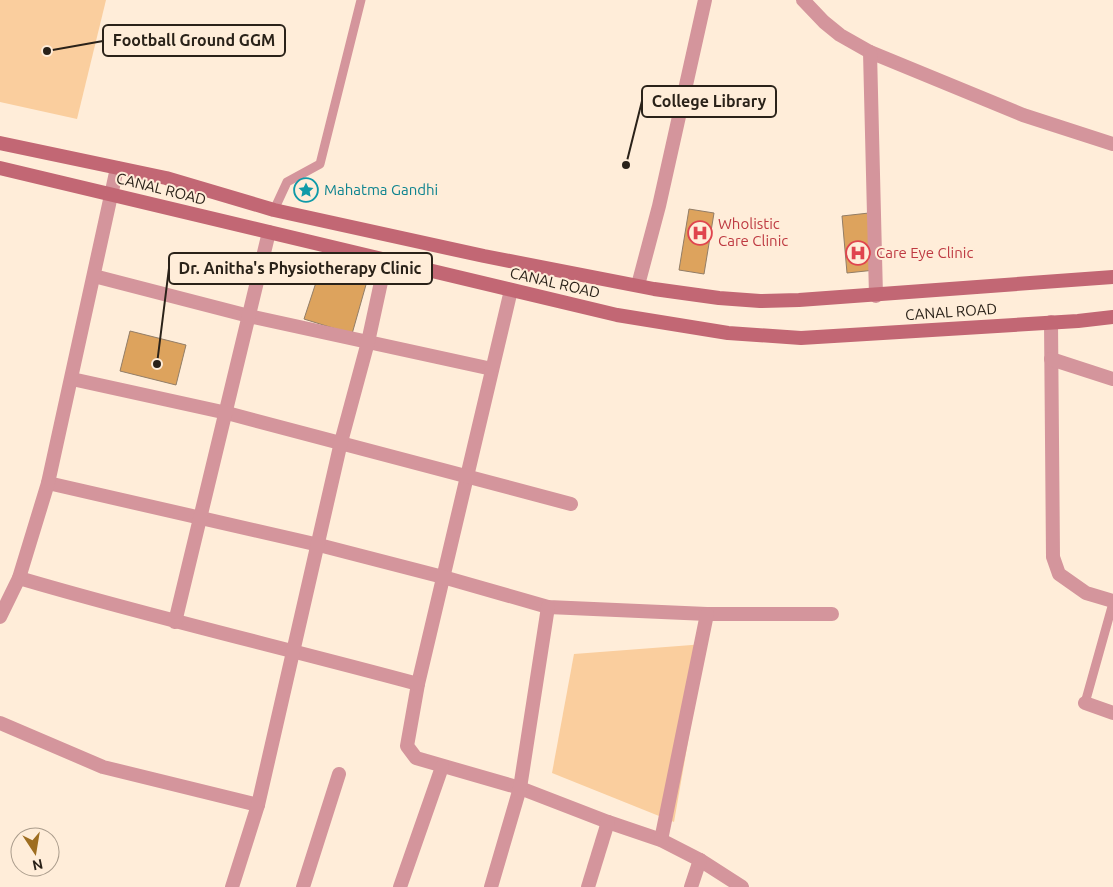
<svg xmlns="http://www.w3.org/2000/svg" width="1113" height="887" viewBox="0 0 1113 887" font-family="Ubuntu,sans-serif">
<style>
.green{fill:#face9e}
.building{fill:#dda35d;stroke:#927d67}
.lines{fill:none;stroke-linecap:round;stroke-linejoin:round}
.service{stroke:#d4959c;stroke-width:9}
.minor{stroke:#d4959c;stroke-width:14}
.secondary{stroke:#c26774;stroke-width:14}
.labels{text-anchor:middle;stroke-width:4;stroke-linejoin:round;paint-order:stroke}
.street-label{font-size:15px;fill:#2a2219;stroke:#ffedd9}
.culture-label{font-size:15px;fill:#0d838f;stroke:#ffedd9;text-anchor:start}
.health-label{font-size:15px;fill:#be3a42;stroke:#ffedd9;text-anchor:start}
.leader{fill:none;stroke:#2a2219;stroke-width:2}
.callout-dot{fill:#2a2219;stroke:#ffedd9;stroke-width:2}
.callout{fill:#ffedd9;stroke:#2a2219;stroke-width:2}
.callout-label{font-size:16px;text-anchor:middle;font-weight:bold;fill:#2a2219}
</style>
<rect width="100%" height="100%" fill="#ffedd9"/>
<g class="green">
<path d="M0 0H106L77 119 0 102Z"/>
<path d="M705 644 674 822 552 773 574 654Z"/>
</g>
<g class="building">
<path d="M689 209 714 213 704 274 679 270Z"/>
<path d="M869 213 875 270 847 273 842 216Z"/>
<path d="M327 249 373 260 352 334 304 319Z"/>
<path d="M130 331 186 345 176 385 120 371Z"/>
</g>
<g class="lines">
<g class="service">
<path d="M274 210 287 182 320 164 361 0"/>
<path d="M1085 703 1113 603"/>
</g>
<g class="minor">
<path d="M803 0 824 22 840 35 870 52 1023 115 1113 144"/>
<path d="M870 52 876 296"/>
<path d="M94 276 249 316 492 369"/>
<path d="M638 285 659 206 705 0"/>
<path d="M511 290 418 684 407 746 416 758 520 788 608 822 661 840 700 860 742 887"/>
<path d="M1051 322 1053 557 1059 574 1086 593 1113 601"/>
<path d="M1051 359 1113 379"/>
<path d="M72 379 227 413 571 504"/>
<path d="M48 483 319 545 443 577 548 607 707 614H832"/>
<path d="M19 578C151 617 285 648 418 684"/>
<path d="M0 617 19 578 48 483 117 168"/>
<path d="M175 622 269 232"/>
<path d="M1085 703 1113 713"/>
<path d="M0 723 103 767 258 805"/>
<path d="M661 840 707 614"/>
<path d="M232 887 258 805 341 442 368 342 386 259"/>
<path d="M303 887 339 774"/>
<path d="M400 887 442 767"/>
<path d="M491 887 520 788 548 607"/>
<path d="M588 887 608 822"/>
<path d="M691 887 700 860"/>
</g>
<g class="secondary">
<path d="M0 143 166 178 274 210 484 256 654 289 719 298 760 301 799 300 1113 277"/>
<path d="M0 168 617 315 728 333 801 338 1078 321 1113 317"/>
</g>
</g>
<defs>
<g id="sight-ring" transform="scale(1.25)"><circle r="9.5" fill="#ffedd9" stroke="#0f9aa8" stroke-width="1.5"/><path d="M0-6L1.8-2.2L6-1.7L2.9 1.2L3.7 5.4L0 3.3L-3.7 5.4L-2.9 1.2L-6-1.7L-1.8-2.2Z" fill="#0f9aa8"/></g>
<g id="hospital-ring" transform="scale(1.25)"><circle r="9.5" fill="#ffedd9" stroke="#e0444e" stroke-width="1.5"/><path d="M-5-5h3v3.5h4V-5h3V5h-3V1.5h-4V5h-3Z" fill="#e0444e"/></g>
</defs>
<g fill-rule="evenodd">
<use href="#sight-ring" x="306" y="190"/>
<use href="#hospital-ring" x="700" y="233"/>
<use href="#hospital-ring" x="858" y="253"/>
</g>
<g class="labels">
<g class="street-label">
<text transform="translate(161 189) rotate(14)" y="5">CANAL ROAD</text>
<text transform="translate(555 283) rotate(13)" y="5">CANAL ROAD</text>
<text transform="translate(951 312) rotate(-4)" y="5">CANAL ROAD</text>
</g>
<g class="culture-label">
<text x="324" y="195">Mahatma Gandhi</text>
</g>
<g class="health-label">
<text x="718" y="229">Wholistic<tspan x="718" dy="17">Care Clinic</tspan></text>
<text x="876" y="258">Care Eye Clinic</text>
</g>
</g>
<path class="leader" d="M47 51L103 41M626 165L642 101M157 364L169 268"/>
<g class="callout-dot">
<circle cx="47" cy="51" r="5"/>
<circle cx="626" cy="165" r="5"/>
<circle cx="157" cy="364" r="5"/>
</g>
<g class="callout">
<rect x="103" y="25" width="182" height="31" rx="5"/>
<rect x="642" y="86" width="134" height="31" rx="5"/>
<rect x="169" y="253" width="263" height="31" rx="5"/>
</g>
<g class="callout-label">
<text x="194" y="46">Football Ground GGM</text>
<text x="709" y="107">College Library</text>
<text x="300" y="274">Dr. Anitha's Physiotherapy Clinic</text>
</g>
<g transform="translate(35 852) rotate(168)"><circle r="24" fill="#ffedd9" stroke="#aa9c8c"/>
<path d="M0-4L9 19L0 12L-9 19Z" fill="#9e6e21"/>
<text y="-8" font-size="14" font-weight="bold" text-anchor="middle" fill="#2a2219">N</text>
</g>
</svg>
